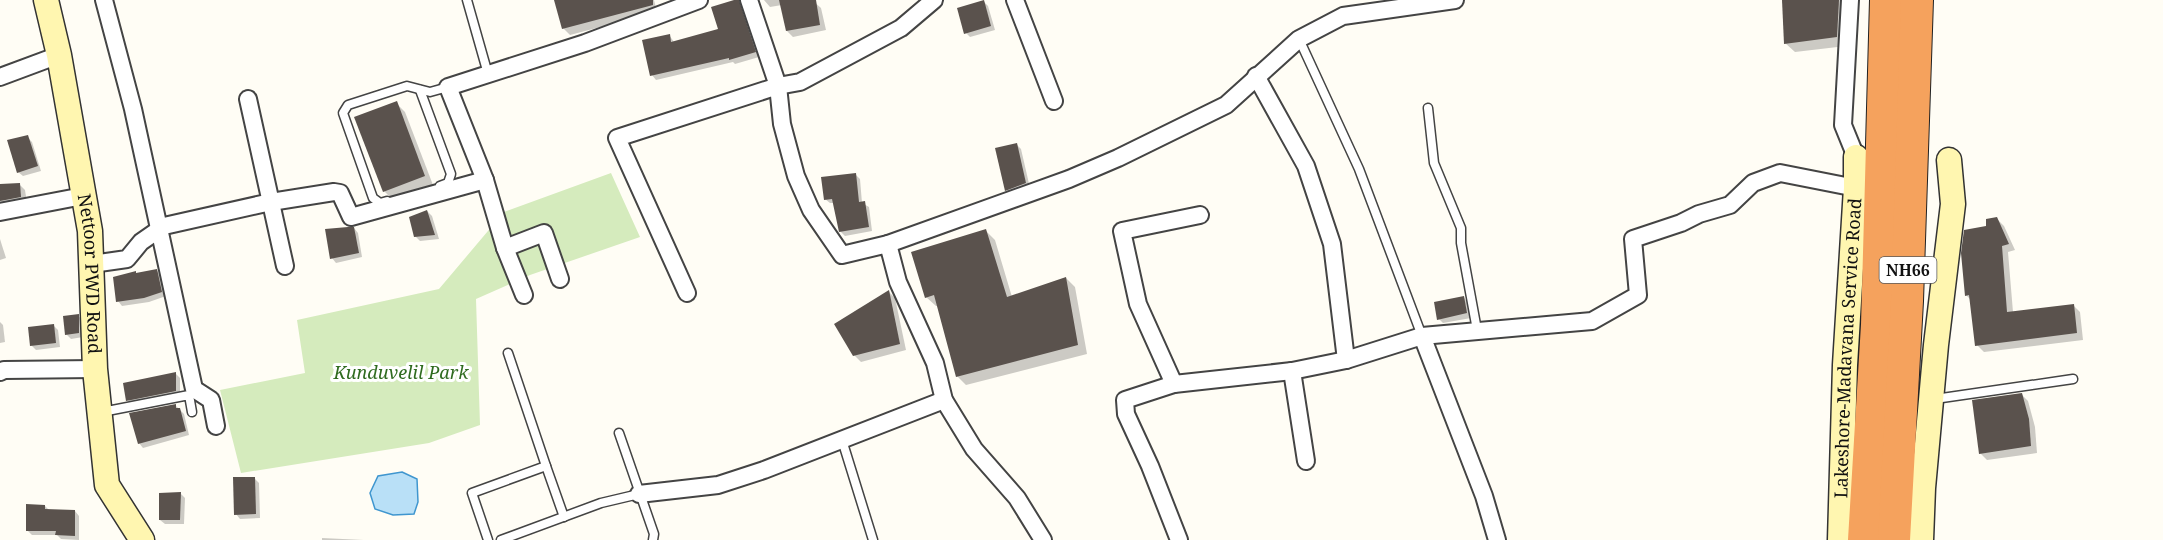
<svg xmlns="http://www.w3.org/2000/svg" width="2163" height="540" viewBox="0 0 2163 540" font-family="'Noto Serif',serif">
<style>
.green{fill:#d5ebbd}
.water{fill:#b9e0f7;stroke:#3f96cf;stroke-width:1.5}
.shadow{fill:#0003}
.building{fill:#5a524d}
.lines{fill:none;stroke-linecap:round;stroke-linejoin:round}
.lane-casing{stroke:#444;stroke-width:11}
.street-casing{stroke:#444;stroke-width:20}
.secondary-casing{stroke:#333;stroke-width:27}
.highway-casing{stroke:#222;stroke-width:34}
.lane{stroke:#fff;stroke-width:8}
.street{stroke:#fff;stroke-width:16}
.secondary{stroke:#fff6b0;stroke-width:24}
.highway{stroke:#f5a25d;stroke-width:32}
.labels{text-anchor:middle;stroke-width:6;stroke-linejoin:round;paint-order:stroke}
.shield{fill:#fff;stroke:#585858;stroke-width:1.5}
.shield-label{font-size:16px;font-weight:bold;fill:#111}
.street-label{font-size:18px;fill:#111;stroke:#fff}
.park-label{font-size:18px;font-style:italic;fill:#2f6b1f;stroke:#fff}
</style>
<rect width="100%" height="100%" fill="#fffdf5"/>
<path class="green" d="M611 173 640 237 530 275 476 299 480 425 429 443 241 473 220 390 305 373 297 320 439 289 504 212Z"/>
<path class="water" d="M402 472 417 479 418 502 414 514 393 515 375 509 370 493 378 476Z"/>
<g class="shadow">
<path d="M556 0H654L657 12 570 35 563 28Z"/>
<path d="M738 0 743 5 759 57 735 64 733 62 656 80 652 75 669 35 674 42 719 30Z"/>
<path d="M764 0H812L821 8 826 30 793 37 787 31 782 5 770 7Z"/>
<path d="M1784 0H1855L1846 46 1795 52 1785 43Z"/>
<path d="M984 2 988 6 995 30 970 37 966 33Z"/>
<path d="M396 103 405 112 433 185 393 200 384 191Z"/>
<path d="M27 137 32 142 41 171 23 176 18 172Z"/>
<path d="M1016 144 1021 149 1030 188 1011 195 1006 190Z"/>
<path d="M855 174 860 179 862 203 869 207 872 231 845 236 840 231 834 203H830L825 199Z"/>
<path d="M19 184 25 190 27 203 0 209V186Z"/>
<path d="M427 211 432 216 439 239 420 241 415 236Z"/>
<path d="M1997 219 2004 226 2015 250 2008 252 2013 312 2073 305 2080 312 2083 340 1984 352 1977 345 1971 300 1966 295 1987 227Z"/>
<path d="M354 228 358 233 362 257 336 263 332 258Z"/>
<path d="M986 231 995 240 1012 297 1066 278 1075 287 1087 354 966 385 957 376 938 306H936L926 297Z"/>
<path d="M0 239 6 258 0 260Z"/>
<path d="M157 271 161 275 166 296 149 302 122 306 118 301 137 275Z"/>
<path d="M889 292 895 298 906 350 861 362 854 355Z"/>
<path d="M1464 298 1468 302 1471 318 1443 323 1439 319Z"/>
<path d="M78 316 83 320V337L71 339 66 334Z"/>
<path d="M0 322 3 325 5 342 0 343Z"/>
<path d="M54 326 58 330 60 347 36 350 31 345Z"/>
<path d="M176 374 180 378V395L132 404 128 400Z"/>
<path d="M2021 394 2028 401 2035 427 2037 453 1987 460 1980 453Z"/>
<path d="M176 406 184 414 189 435 143 448 139 443Z"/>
<path d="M254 478 259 483 260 518 240 519 236 514Z"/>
<path d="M181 494 185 498 184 524H165L160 520Z"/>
<path d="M45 506 49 510 75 511 79 516V540L61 539 57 535H32L27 530Z"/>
<path d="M322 538 364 540H322Z"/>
</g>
<g class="building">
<path d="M554 0H653V5L562 29Z"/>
<path d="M734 0H739L756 52 729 60V58L650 76 642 40 670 34 671 42 718 29 711 7Z"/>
<path d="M779 0H816L820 25 786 31Z"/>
<path d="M984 0 991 26 964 34 957 8Z"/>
<path d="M1782 0H1839L1837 37 1784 44Z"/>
<path d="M397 101 425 176 383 192 354 117Z"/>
<path d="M28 135 38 166 17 173 7 140Z"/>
<path d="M1017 143 1026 183 1005 191 995 148Z"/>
<path d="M856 173 859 202 865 201 869 227 839 232 832 199 824 200 821 177Z"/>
<path d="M20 183 21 197 0 201V184Z"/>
<path d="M427 210 435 235 414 237 409 217Z"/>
<path d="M1997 217 2009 244 2002 246 2007 312 2074 304 2077 333 1975 346 1969 295 1965 296 1961 253 1964 230 1986 226V219Z"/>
<path d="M348 227H354L359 253 330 259 325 229Z"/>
<path d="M986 229 1007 297 1066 277 1078 345 956 377 934 295 925 298 911 252Z"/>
<path d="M157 269 162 292 144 298 116 302 113 277 136 271V273Z"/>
<path d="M889 290 900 344 853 356 834 324Z"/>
<path d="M1464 296 1467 313 1437 320 1434 302Z"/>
<path d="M79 314V333L65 335 63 316Z"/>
<path d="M54 324 56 343 30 346 28 327Z"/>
<path d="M176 372V391L126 401 123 383Z"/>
<path d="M2022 393 2029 419 2031 446 1979 454 1972 400Z"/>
<path d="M176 404V408H180L186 431 138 444 129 413Z"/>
<path d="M233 477H255L256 514 234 515Z"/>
<path d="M181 492 180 520H159V493Z"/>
<path d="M26 504 45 505V509L75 510V536L55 535 56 531H26Z"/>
</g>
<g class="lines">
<g class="lane-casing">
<g id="lane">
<path d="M467 0 488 74"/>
<path d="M1299 39 1359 169 1422 336"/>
<path d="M420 90 451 174 448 183 440 186"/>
<path d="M1428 108 1434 163 1461 228V243L1477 330"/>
<path d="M387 201 380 203 373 198 343 113 348 105 407 86 430 92 448 87"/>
<path d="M1935 399 2073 379"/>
<path d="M102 412 189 395 192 412"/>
<path d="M619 433 654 534 653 540"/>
<path d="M842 440 873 540"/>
<path d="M546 466 564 517"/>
<path d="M488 540 472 493 546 466 508 353"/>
<path d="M501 540 601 503 639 494"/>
</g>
</g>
<g class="street-casing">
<g id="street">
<path d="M104 0 133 109 194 389 211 400 216 426"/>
<path d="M749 0 778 86 782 124 796 176 811 210 842 255 888 244 898 282 935 363 944 400 974 449 1017 498 1043 540"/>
<path d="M1015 0 1054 101"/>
<path d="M1850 0 1843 125 1856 157"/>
<path d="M1256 76 1306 166 1332 244 1346 360"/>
<path d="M0 77 59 55"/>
<path d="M248 99 285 266"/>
<path d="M485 180 505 248 524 295"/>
<path d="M0 212 83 196"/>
<path d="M888 244 1069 179 1118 158 1226 105 1299 39 1343 16 1455 0"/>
<path d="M505 248 544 233 560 279"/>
<path d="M92 264 127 259 141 242 164 226 271 202 334 192 340 193 351 217 485 180 448 87 585 43 699 0"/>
<path d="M687 293 617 138 778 86 800 82 901 28 934 0"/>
<path d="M1422 336 1484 496 1497 540"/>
<path d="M1292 371 1306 461"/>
<path d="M0 372 4 370 95 369"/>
<path d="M1174 384 1138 304 1122 231 1200 215"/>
<path d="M639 494 718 485 764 470 944 400"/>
<path d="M1179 540 1150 466 1126 414 1125 400 1174 384 1292 371 1346 360 1422 336 1592 321 1638 295 1633 239 1681 223 1699 214 1730 205 1753 183 1780 173 1856 188"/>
</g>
</g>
<g class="secondary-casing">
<g id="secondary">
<path id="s1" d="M46 0 59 55 90 231 95 369 107 485 142 540"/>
<path id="s2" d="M1840 540 1845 365 1856 188V157"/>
<path d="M1921 540 1923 488 1936 345 1953 204 1949 160"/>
</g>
</g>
<g class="highway-casing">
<g id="highway">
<path d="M1864 540 1877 325 1886 0"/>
<path d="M1894 540 1907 301 1917 0"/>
</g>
</g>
<use href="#lane" class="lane"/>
<use href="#street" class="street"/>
<use href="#secondary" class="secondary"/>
<use href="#highway" class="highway"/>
</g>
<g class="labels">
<rect class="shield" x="1879.5" y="257" width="57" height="26" rx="4.5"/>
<g class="shield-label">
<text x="1908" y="276">NH66</text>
</g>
<g class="street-label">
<text dy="6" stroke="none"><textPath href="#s1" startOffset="278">Nettoor PWD Road</textPath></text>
<text dy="6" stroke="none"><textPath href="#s2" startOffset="192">Lakeshore-Madavana Service Road</textPath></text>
</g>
<g class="park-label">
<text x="401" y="379">Kunduvelil Park</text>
</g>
</g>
</svg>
